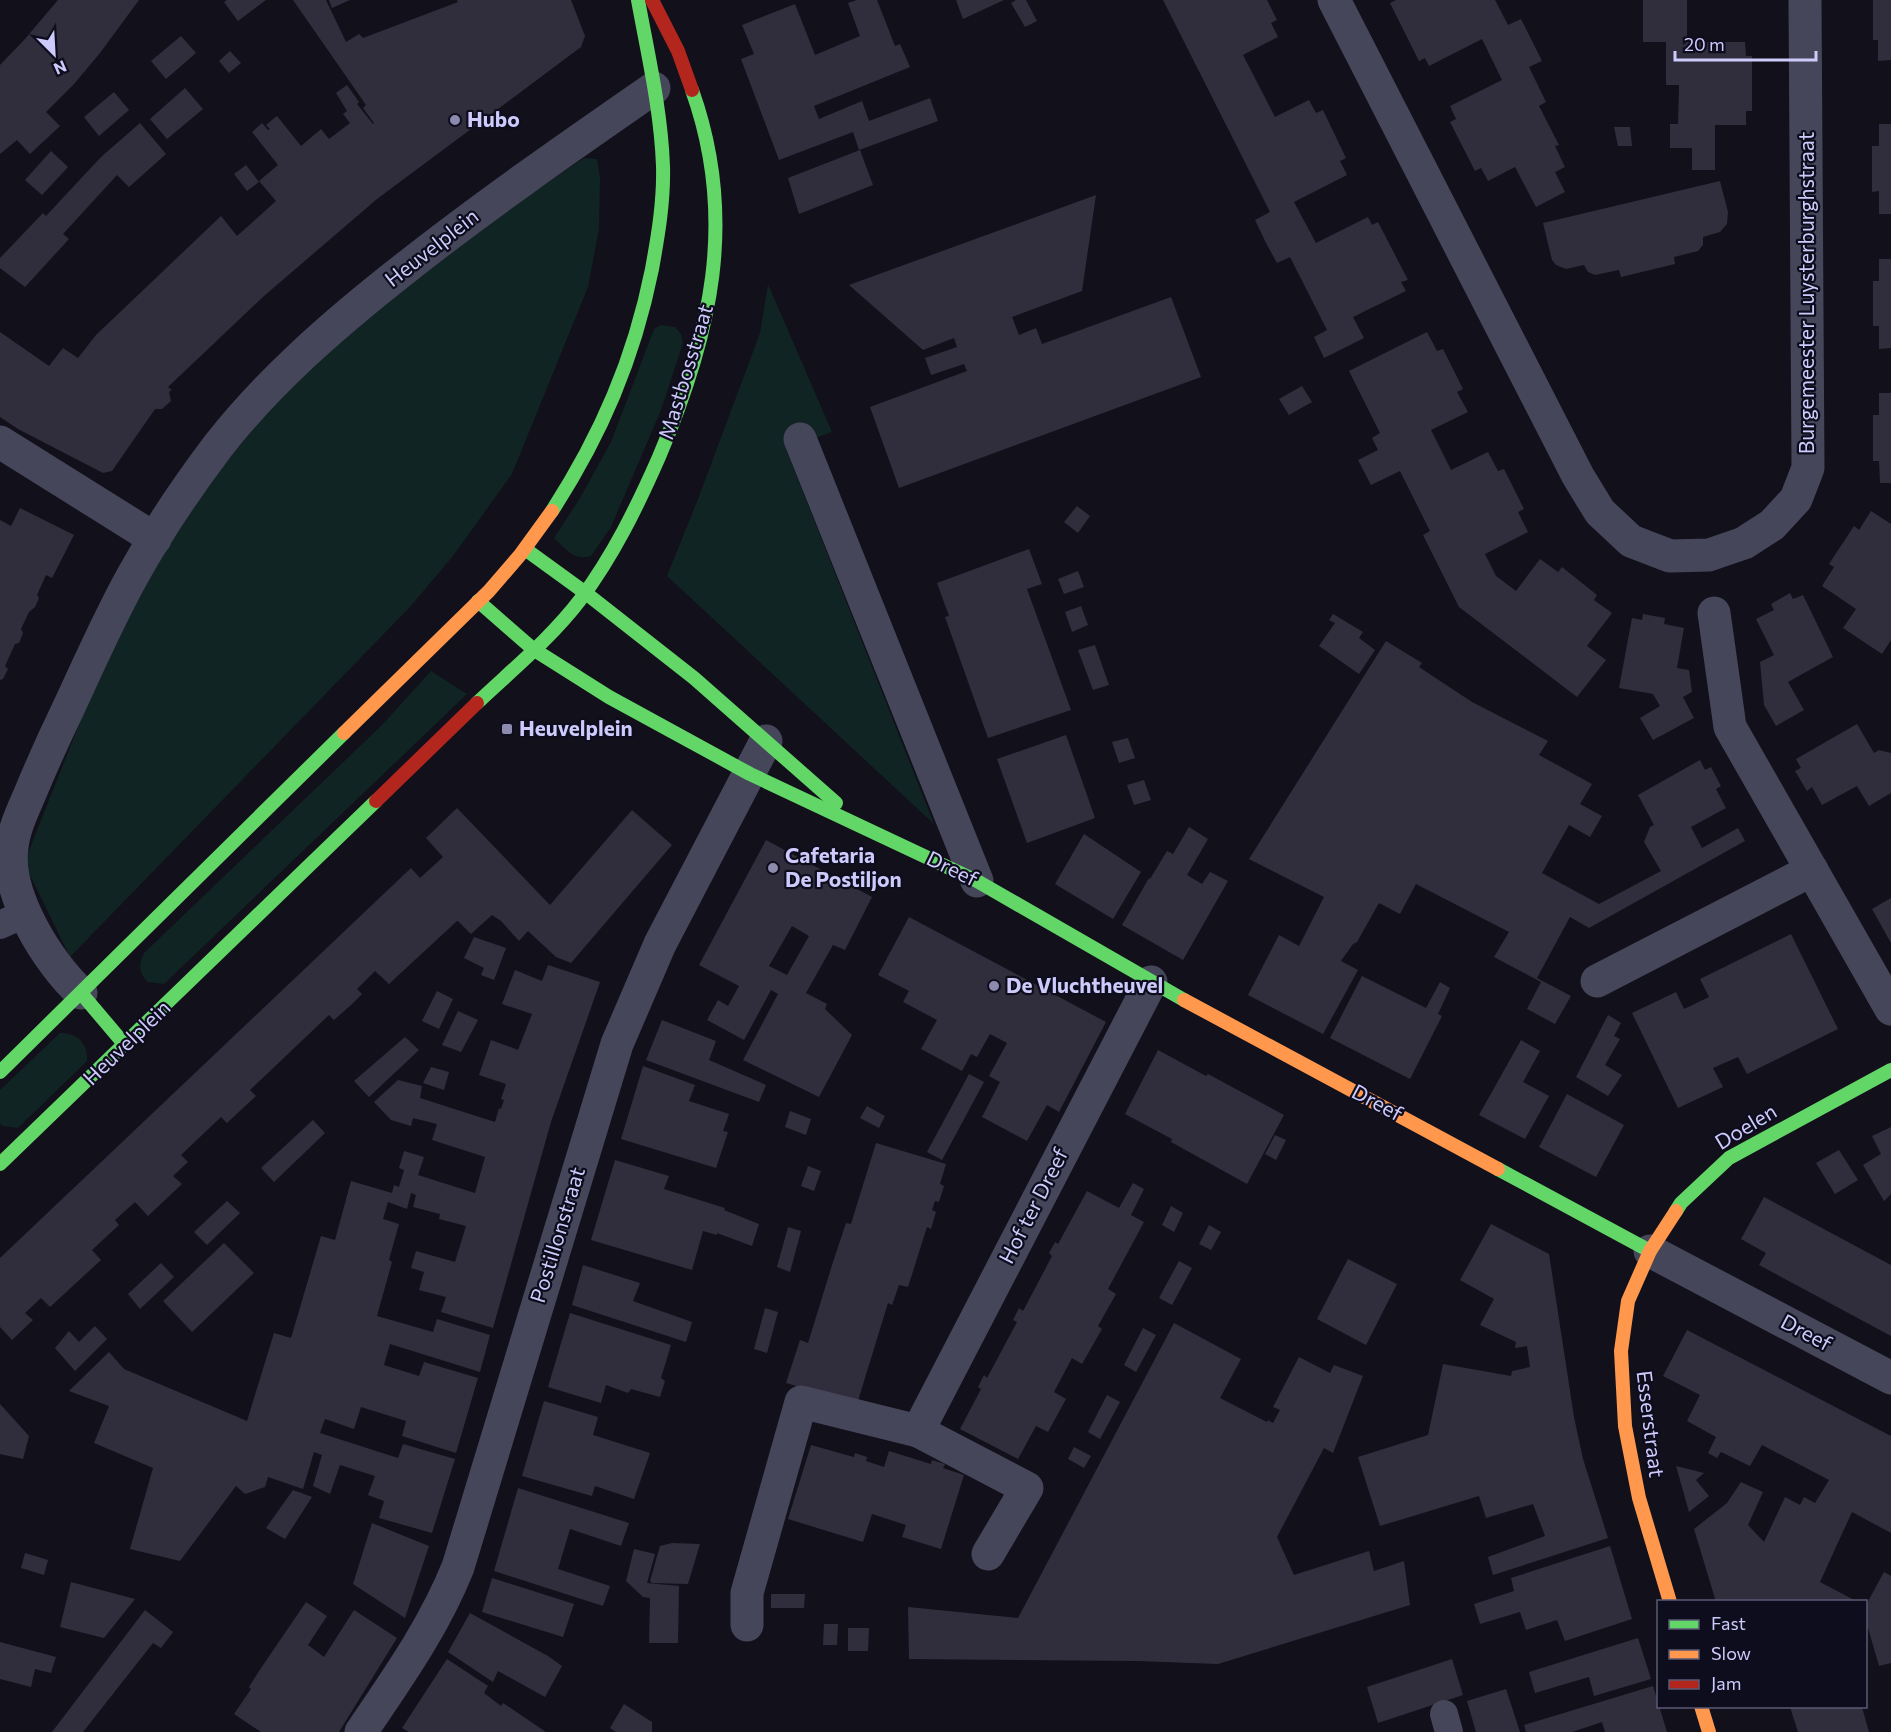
<svg xmlns="http://www.w3.org/2000/svg" width="1891" height="1732" viewBox="0 0 1891 1732" font-family="Commissioner,sans-serif">
<style>
.green{fill:#102423}
.building{fill:#302e3c;fill-rule:evenodd}
.lines{fill:none;stroke-linecap:round;stroke-linejoin:round}
.lane{stroke:#46465a;stroke-width:28}
.street{stroke:#46465a;stroke-width:33}
.fast{stroke:#63d668;stroke-width:14}
.slow{stroke:#ff974d;stroke-width:14}
.jam{stroke:#b3261e;stroke-width:14}
.poi-dot{fill:#8c8aad;stroke:#0e0d1d;stroke-width:2}
.labels{text-anchor:middle;stroke-width:4.5;stroke-linejoin:round;paint-order:stroke}
.poi-label{font-size:21px;font-weight:bold;fill:#cecbfc;stroke:#0e0d1d;text-anchor:start}
.street-label{font-size:21px;fill:#cecbfc;stroke:#0e0d1d}
</style>
<rect width="100%" height="100%" fill="#12101a"/>
<g class="green">
<path d="M584 158 597 159 600 178 599 229 588 287 512 474 453 556 409 608 70 957 24 863 121 619 226 455 297 376 401 288 510 207Z"/>
<path d="M768 284 832 432 786 449 934 824 667 576 698 499 760 333Z"/>
<path d="M661 325 675 327 681 334 683 343 661 410 611 527 591 556C573 561 566 549 554 538L580 498 611 442 654 329Z"/>
<path d="M431 671 467 694 164 984 148 982C139 973 138 965 144 953L382 725Z"/>
<path d="M60 1033C77 1033 88 1043 87 1061L18 1128 3 1126 0 1123V1090Z"/>
</g>
<g class="building">
<path d="M58 0H139L100 53 74 84 46 112 60 126 30 154 17 140 0 154V65L25 39Z"/>
<path d="M227 0H266L238 21 224 2Z"/>
<path d="M293 0H326L346 42 359 34 363 38 458 2 457 0H571L585 36 581 47 377 199 264 296 168 387 172 390 169 392 171 401 162 409H155L112 471 103 473 18 429 0 417V332L49 366 63 348 78 358 96 335 221 216 237 236 276 201 259 181 278 165 252 132 262 123 268 130 270 129 266 125 277 116 301 146 321 129 329 139 350 123 343 114 347 111 336 93 347 85 359 102 357 104 373 124 374 123 363 108 366 105Z"/>
<path d="M329 0H350L332 8Z"/>
<path d="M857 0H877L895 46 900 44 910 67 814 106 819 119 862 101 869 121 930 98 938 121 859 150 853 132 779 160 741 59 754 54 742 25 795 4 815 55 860 36 848 3Z"/>
<path d="M956 0H1004L963 19Z"/>
<path d="M1016 0H1026L1037 21 1025 27 1011 3Z"/>
<path d="M1163 0H1267L1277 20 1271 23 1278 37 1243 55 1258 84 1275 117 1309 100 1316 113 1323 110 1346 158 1340 161 1347 175 1294 202 1316 243 1368 217 1372 225 1378 222 1408 280 1401 282 1406 291 1353 317 1364 338 1324 358 1314 337 1327 330 1290 257 1277 263 1266 243 1255 220 1270 212Z"/>
<path d="M1396 0H1495L1508 25 1521 19 1542 61 1529 67 1546 102 1539 106 1559 145 1555 146 1565 167 1555 172 1565 192 1536 207 1515 167 1488 181 1481 168 1475 171 1450 122 1456 119 1450 106 1502 80 1482 39 1429 66 1425 58 1419 61 1390 3Z"/>
<path d="M1643 0H1687V42H1745L1746 56H1752V111H1746V125H1715V170H1692V148H1670V124H1678L1679 85H1666V42H1643Z"/>
<path d="M1873 0H1891V60L1878 61V40H1873Z"/>
<path d="M181 36 196 53 166 79 151 61Z"/>
<path d="M230 51 241 63 229 73 219 61Z"/>
<path d="M185 88 203 109 167 139 150 119Z"/>
<path d="M114 92 129 110 99 136 84 117Z"/>
<path d="M140 123 166 154 129 187 117 175 63 234 69 239 25 287 0 268V258L43 213 46 216 101 157Z"/>
<path d="M1879 124H1891V214H1879V191L1872 192V146H1879Z"/>
<path d="M1614 127H1630L1632 146H1618Z"/>
<path d="M860 150 873 185 799 214 788 178Z"/>
<path d="M51 151 68 167 42 195 25 180Z"/>
<path d="M246 165 259 182 247 191 234 174Z"/>
<path d="M1720 181 1728 212 1727 224 1720 232 1703 237V245L1698 251 1674 257 1675 264 1621 277 1619 270 1595 275 1588 272 1584 265 1566 269 1556 265 1552 260 1543 223Z"/>
<path d="M1096 195 1082 291 1012 317 1019 335 1036 328 1042 344 1171 297 1201 377 899 488 870 407 967 371 964 364 931 375 925 358 957 347 954 338 923 350 849 285Z"/>
<path d="M1879 259H1891V348L1879 349V326H1873V281H1879Z"/>
<path d="M1427 332 1437 351 1443 349 1463 389 1457 392 1468 412 1431 430 1451 470 1488 452 1498 471 1504 469 1524 509 1518 512 1528 532 1485 554 1496 576 1516 591 1540 559 1558 572 1562 567 1597 595 1594 600 1612 613 1587 646 1606 660 1577 697 1459 607 1423 535 1430 531 1400 471 1371 485 1358 460 1378 450 1372 438 1380 433 1349 371Z"/>
<path d="M1302 386 1312 402 1289 415 1279 399Z"/>
<path d="M1879 393H1891V483H1880L1879 461H1873V415H1879Z"/>
<path d="M1077 506 1090 516 1078 533 1064 522Z"/>
<path d="M20 508 74 535 52 578 46 575 37 595 39 598 35 607 29 612 21 629 23 633 19 643 15 644 5 666 8 669 3 679 0 680V520L11 526Z"/>
<path d="M1871 511 1891 524V640L1882 654 1843 628 1856 609 1822 586 1834 567 1829 564 1854 526 1859 530Z"/>
<path d="M1029 549 1042 584 1027 589 1071 710 988 738 945 617 949 616 937 583Z"/>
<path d="M1078 571 1084 587 1064 594 1058 579Z"/>
<path d="M1790 593 1793 599 1803 595 1833 657 1788 682 1804 710 1776 726 1764 705 1760 662 1774 655 1756 619 1774 610 1771 604Z"/>
<path d="M1081 606 1088 625 1072 632 1065 612Z"/>
<path d="M1333 614 1363 632 1359 638 1375 650 1359 674 1319 646 1335 623 1329 620Z"/>
<path d="M1643 614 1665 618 1664 624 1684 628 1677 668 1689 670 1692 692 1683 697 1694 718 1653 740 1640 718 1660 706 1653 694 1619 688 1632 618 1642 620Z"/>
<path d="M1386 641 1422 663 1419 667 1472 702 1548 741 1539 755 1592 784 1580 804 1602 816 1590 837 1569 825 1542 873 1599 904 1661 871 1644 842 1650 827 1654 825 1638 795 1700 760 1705 770 1711 767 1721 786 1716 789 1726 808 1691 827 1702 848 1738 828 1745 841 1589 928 1570 917 1537 978 1571 996 1555 1024 1527 1009 1541 982 1494 957 1509 932 1416 884 1400 914 1379 903 1357 942 1353 944 1341 961 1358 970 1323 1034 1248 995 1279 935 1299 946 1324 897 1249 859Z"/>
<path d="M1095 645 1109 685 1093 690 1078 650Z"/>
<path d="M1857 724 1874 753 1879 750 1891 753V793L1869 806 1857 786 1822 805 1812 787 1807 791 1795 771 1801 768 1796 759Z"/>
<path d="M1066 735 1095 818 1027 843 997 759Z"/>
<path d="M1128 738 1135 758 1119 763 1112 742Z"/>
<path d="M1144 780 1151 800 1134 805 1127 785Z"/>
<path d="M457 808 550 905 632 810 672 845 571 963 556 957 528 931 519 941 501 921 492 915 471 934 458 921H457L389 984 375 971 357 989 362 994 351 1005 334 1020 329 1015 250 1090 256 1096 227 1123 221 1117 181 1155 188 1162 173 1176 182 1184 148 1216 135 1202 115 1220 119 1225 92 1250 101 1260 50 1307 41 1298 25 1313 33 1320 12 1340 0 1327V1258L411 868 420 878 443 857 426 838Z"/>
<path d="M1189 827 1208 839 1187 875 1202 884 1210 872 1228 881 1183 960 1122 925 1149 878 1150 879 1167 851 1173 854Z"/>
<path d="M1084 834 1141 872 1113 919 1055 884Z"/>
<path d="M766 840 872 897 845 950 833 945 806 993 827 1004 825 1009 852 1035 819 1097 743 1060 778 994 771 990 744 1040 707 1020 718 1000 728 1006 739 986 699 965ZM792 926 809 936 787 975 769 966Z"/>
<path d="M1891 898V943L1872 909Z"/>
<path d="M909 917 1106 1022 1059 1112 1047 1105 1027 1141 982 1117 1000 1082 989 1076 1007 1043 990 1034 977 1057 971 1054 962 1071 921 1049 937 1020 903 1002 909 991 878 975Z"/>
<path d="M1791 934 1838 1029 1747 1074 1738 1057 1713 1068 1723 1087 1678 1108 1632 1013 1676 992 1684 1009 1709 997 1700 979Z"/>
<path d="M474 937 506 948 494 980 481 975 484 968 464 958Z"/>
<path d="M548 965 600 982 551 1122 493 1328 441 1312 446 1297 419 1290 424 1272 411 1268 416 1251 455 1262 466 1226 439 1219 440 1214 413 1207 416 1195 411 1193 407 1209 388 1202 383 1219 399 1224 389 1260 392 1262 377 1316 433 1332 437 1319 490 1335 480 1372 390 1344 384 1365 419 1376 424 1362 478 1378 456 1453 402 1436 406 1421 361 1407 354 1429 325 1419 320 1433 398 1458 403 1444 455 1459 432 1533 379 1518 384 1501 368 1495 375 1476 340 1465 330 1494 313 1486 322 1455 314 1452 303 1489 268 1477 265 1487 245 1494 236 1486 180 1561 130 1549 153 1468 94 1443 109 1406 69 1391 109 1352 124 1369 247 1421 274 1333 291 1338 321 1236 335 1240 351 1181 392 1193 394 1185 399 1187 404 1170 399 1168 404 1151 424 1157 418 1175 475 1193 485 1157 432 1140 437 1124 413 1118 411 1126 391 1120 374 1102 398 1080 422 1086 420 1098 495 1122 499 1108 501 1109 504 1100 501 1099 506 1084 479 1075 491 1040 518 1050 532 1014 502 1004 515 970 542 981Z"/>
<path d="M1362 976 1426 1008 1440 982 1450 988 1438 1014 1442 1016 1410 1079 1330 1038Z"/>
<path d="M437 991 453 999 439 1029 422 1021Z"/>
<path d="M458 1011 478 1020 461 1052 442 1045Z"/>
<path d="M1608 1015 1621 1023 1614 1036 1620 1039 1605 1065 1622 1075 1608 1096 1576 1077Z"/>
<path d="M662 1020 716 1041 709 1060 766 1085 759 1102 646 1060Z"/>
<path d="M405 1037 419 1050 369 1097 354 1081Z"/>
<path d="M1521 1040 1540 1051 1523 1082 1549 1096 1525 1139 1479 1115Z"/>
<path d="M1158 1050 1206 1076 1208 1074 1284 1115 1247 1184 1171 1142 1172 1139 1125 1114Z"/>
<path d="M643 1066 695 1085 689 1101 729 1114 723 1131 728 1132 716 1168 621 1139Z"/>
<path d="M431 1067 449 1072 444 1090 423 1083Z"/>
<path d="M969 1074 984 1082 942 1160 927 1152Z"/>
<path d="M1567 1094 1624 1125 1596 1177 1539 1147Z"/>
<path d="M867 1106 885 1116 879 1128 860 1118Z"/>
<path d="M790 1111 811 1119 806 1135 785 1127Z"/>
<path d="M313 1120 325 1133 274 1182 261 1168Z"/>
<path d="M1891 1127V1194L1884 1201 1863 1165 1881 1154 1872 1136Z"/>
<path d="M1275 1135 1286 1140 1276 1160 1265 1154Z"/>
<path d="M876 1143 946 1164 940 1184 944 1186 939 1202 935 1201 932 1210 936 1212 931 1229 927 1227 908 1287 899 1285 892 1305 888 1303 857 1404 786 1383 800 1340 808 1343 833 1262 846 1223 851 1224Z"/>
<path d="M1839 1150 1858 1180 1835 1194 1816 1163Z"/>
<path d="M615 1160 669 1176 664 1189 725 1208 724 1210 759 1224 752 1246 717 1233V1235L703 1231 692 1270 591 1240Z"/>
<path d="M808 1166 821 1171 814 1191 801 1186Z"/>
<path d="M1133 1183 1144 1189 1131 1215 1144 1222 1108 1289 1116 1294 1098 1326 1102 1329 1082 1364 1072 1358 1054 1392 1066 1399 1048 1432 1036 1426 1018 1459 960 1429 981 1389 978 1387 984 1375 987 1378 1017 1322 1013 1320 1019 1308 1023 1311 1052 1256 1049 1253 1055 1242 1058 1244 1087 1191 1119 1208Z"/>
<path d="M1764 1197 1891 1265V1336L1759 1265 1766 1253 1741 1239Z"/>
<path d="M227 1201 240 1213 207 1245 194 1232Z"/>
<path d="M1171 1206 1183 1213 1174 1232 1162 1225Z"/>
<path d="M1491 1224 1549 1254 1574 1417 1583 1459 1608 1538 1493 1575 1488 1557 1545 1536 1533 1504 1486 1518 1479 1496 1380 1526 1358 1457 1428 1435 1443 1364 1511 1376 1512 1371 1530 1367 1527 1346 1515 1348 1516 1342 1480 1325 1494 1299 1460 1280Z"/>
<path d="M1209 1225 1221 1232 1211 1250 1199 1244Z"/>
<path d="M788 1227 801 1231 790 1272 777 1267Z"/>
<path d="M224 1243 254 1273 192 1332 163 1301Z"/>
<path d="M1348 1259 1397 1284 1366 1345 1317 1319Z"/>
<path d="M1179 1261 1192 1268 1172 1305 1159 1298Z"/>
<path d="M161 1263 174 1277 140 1309 128 1294Z"/>
<path d="M583 1265 640 1283 633 1301 692 1322 686 1342 572 1305Z"/>
<path d="M765 1308 778 1312 767 1353 754 1349Z"/>
<path d="M570 1313 671 1345 661 1378 665 1381 660 1397 631 1389 628 1393 606 1385 601 1403 548 1387Z"/>
<path d="M1174 1323 1241 1359 1220 1398 1267 1422 1268 1420 1273 1423 1280 1410 1273 1407 1299 1357 1330 1373 1334 1365 1363 1376 1333 1453 1324 1448 1277 1537 1294 1575 1369 1551 1374 1571 1404 1561 1410 1605 1218 1664 1137 1661 909 1659 908 1607 1018 1618Z"/>
<path d="M95 1326 107 1339 75 1371 55 1348 69 1331 79 1342Z"/>
<path d="M1143 1328 1156 1335 1136 1372 1124 1365Z"/>
<path d="M1687 1330 1891 1436V1533L1852 1512 1820 1582 1858 1602H1716L1694 1529 1727 1503 1741 1482 1763 1492 1748 1525 1764 1542 1785 1497 1800 1505 1804 1497 1815 1503 1829 1480 1762 1445 1750 1466 1721 1452 1717 1458 1708 1453 1716 1437 1687 1421 1700 1395 1663 1376Z"/>
<path d="M1107 1395 1120 1402 1100 1439 1088 1432Z"/>
<path d="M544 1401 598 1417 593 1435 650 1453 634 1499 595 1486 592 1496 522 1476Z"/>
<path d="M0 1404 29 1436 23 1459 0 1454Z"/>
<path d="M811 1445 850 1456 854 1457 855 1453 867 1457 866 1461 884 1467 889 1451 931 1464 932 1460 945 1464 943 1468 964 1475 941 1549 902 1537 906 1525 872 1514 863 1542 788 1519Z"/>
<path d="M1074 1447 1091 1456 1084 1468 1068 1459Z"/>
<path d="M1676 1466 1704 1473 1696 1480 1709 1496 1689 1512Z"/>
<path d="M518 1488 629 1523 621 1546 570 1529 558 1569 610 1586 603 1606 494 1571Z"/>
<path d="M293 1490 312 1497 285 1539 266 1528Z"/>
<path d="M372 1523 429 1546 405 1618 353 1584Z"/>
<path d="M672 1543 700 1544 688 1584 652 1583 650 1581 660 1546Z"/>
<path d="M1610 1546 1632 1619 1565 1641 1557 1620 1526 1630 1520 1612 1480 1624 1474 1604 1514 1591 1511 1578Z"/>
<path d="M634 1549 655 1554 647 1583 679 1586 678 1643H649L650 1598 643 1597 626 1581Z"/>
<path d="M25 1553 48 1560 44 1575 21 1568Z"/>
<path d="M1884 1572 1891 1576V1663L1879 1666 1868 1628H1866V1605Z"/>
<path d="M492 1578 574 1604 563 1637 482 1612Z"/>
<path d="M71 1582 135 1599 104 1638 60 1627Z"/>
<path d="M771 1594H805L804 1608H771Z"/>
<path d="M306 1602 327 1616 308 1645 324 1657 354 1610 397 1638 339 1732H261L234 1714 251 1689 249 1687 259 1671Z"/>
<path d="M145 1610 173 1632 161 1648 153 1643 83 1732H52Z"/>
<path d="M470 1613 548 1656 562 1666 545 1697 498 1671 493 1682 448 1652Z"/>
<path d="M824 1624H838L837 1645H823Z"/>
<path d="M848 1628H869L868 1651H848Z"/>
<path d="M1638 1638 1651 1679 1594 1696 1589 1677 1535 1693 1529 1672Z"/>
<path d="M0 1642 56 1657 51 1673 35 1669 31 1687 0 1679Z"/>
<path d="M447 1659 488 1686 484 1693 501 1706 503 1703 546 1732H409L402 1728Z"/>
<path d="M1452 1659 1463 1695 1378 1723 1367 1687Z"/>
<path d="M1653 1686 1667 1732H1605L1602 1722 1572 1732H1526L1524 1725Z"/>
<path d="M1506 1689 1520 1732H1476L1467 1701Z"/>
<path d="M624 1704 652 1722V1732H616L610 1728Z"/>
<path d="M1790 1707H1862L1869 1732H1798Z"/>
</g>
<g class="lines">
<g class="lane">
<path d="M0 925 26 913"/>
<path d="M1444 1714 1449 1732"/>
</g>
<g class="street">
<path d="M1334 0 1578 476 1600 512 1631 541 1670 556 1709 555 1744 543 1772 525 1796 499 1808 468 1805 0"/>
<path d="M800 439 977 881"/>
<path d="M0 442 155 539"/>
<path d="M1714 613 1730 727 1891 1009"/>
<path d="M1597 981 1812 870"/>
<path d="M81 993C48 963 5 894 12 847 14 829 22 812 29 796 41 767 54 738 68 709 89 664 109 618 133 575 158 530 187 487 218 446 268 382 331 327 394 277 478 210 566 149 654 88"/>
<path d="M1650 1251 1891 1378"/>
<path d="M918 1431 1151 982"/>
<path d="M747 1625V1593L801 1402 918 1431 1027 1488 988 1554"/>
<path d="M361 1732C397 1679 434 1627 458 1567L617 1044 660 944 766 741"/>
</g>
<g class="fast">
<path d="M552 511C601 435 634 359 652 269 658 236 664 201 663 166 661 110 648 55 638 0"/>
<path d="M525 549 587 594 694 678 836 803"/>
<path d="M478 601 533 649 609 697 750 774 977 881 1184 1000"/>
<path d="M477 703C512 670 551 638 580 600 613 556 637 507 659 457 711 335 738 219 692 90"/>
<path d="M81 993 125 1045"/>
<path d="M0 1072 344 733"/>
<path d="M0 1164 376 801"/>
<path d="M1498 1169 1650 1251"/>
<path d="M1676 1211 1681 1203 1729 1158 1891 1070"/>
</g>
<g class="slow">
<path d="M344 733 489 591 520 555 552 511"/>
<path d="M1184 1000 1498 1169"/>
<path d="M1670 1602 1639 1498 1625 1426 1621 1351 1628 1301 1650 1251 1676 1211"/>
<path d="M1701 1706 1709 1732"/>
</g>
<g class="jam">
<path d="M652 0 678 51 692 90"/>
<path d="M376 801 477 703"/>
</g>
</g>
<g class="poi-dot">
<circle cx="455" cy="120" r="6"/>
<rect x="501" y="723" width="12" height="12" rx="3"/>
<circle cx="773" cy="868" r="6"/>
<circle cx="994" cy="986" r="6"/>
</g>
<g class="labels">
<g class="poi-label">
<text x="467" y="127">Hubo</text>
<text x="519" y="736">Heuvelplein</text>
<text x="785" y="863">Cafetaria<tspan x="785" dy="24">De Postiljon</tspan></text>
<text x="1006" y="993">De Vluchtheuvel</text>
</g>
<g class="street-label">
<text transform="translate(432 248) rotate(-38)" y="7">Heuvelplein</text>
<text transform="translate(1807 293) rotate(-90)" y="7">Burgemeester Luysterburghstraat</text>
<text transform="translate(686 372) rotate(-73)" y="7">Mastbosstraat</text>
<text transform="translate(952 869) rotate(26)" y="7">Dreef</text>
<text transform="translate(127 1043) rotate(-44)" y="7">Heuvelplein</text>
<text transform="translate(1377 1103) rotate(28)" y="7">Dreef</text>
<text transform="translate(1746 1127) rotate(-31)" y="7">Doelen</text>
<text transform="translate(1034 1206) rotate(-63)" y="7">Hof ter Dreef</text>
<text transform="translate(558 1235) rotate(-73)" y="7">Postillonstraat</text>
<text transform="translate(1806 1333) rotate(28)" y="7">Dreef</text>
<text transform="translate(1650 1424) rotate(83)" y="7">Esserstraat</text>
</g>
</g>
<rect x="1657" y="1600" width="210" height="108" fill="#0e0d1d" stroke="#5b5976" stroke-width="1.5"/>
<rect x="1669" y="1620" width="30" height="9" fill="#63d668" stroke="#5b5976" stroke-width="1.5"/>
<text x="1711" y="1630" font-size="18" fill="#cecbfc">Fast</text>
<rect x="1669" y="1650" width="30" height="9" fill="#ff974d" stroke="#5b5976" stroke-width="1.5"/>
<text x="1711" y="1660" font-size="18" fill="#cecbfc">Slow</text>
<rect x="1669" y="1680" width="30" height="9" fill="#b3261e" stroke="#5b5976" stroke-width="1.5"/>
<text x="1711" y="1690" font-size="18" fill="#cecbfc">Jam</text>
<g transform="translate(54 54) rotate(156)" stroke="#0e0d1d" stroke-width="4.5" paint-order="stroke">
<path d="M0-4.5L10 22L0 15L-10 22Z" fill="#cecbfc"/>
<text y="-9" font-size="16" font-weight="bold" text-anchor="middle" fill="#cecbfc">N</text>
</g>
<path d="M1675 51v9h141v-9" fill="none" stroke="#cecbfc" stroke-width="3"/>
<text x="1684" y="51" font-size="18" fill="#cecbfc" stroke="#0e0d1d" stroke-width="4.5" paint-order="stroke">20 m</text>
</svg>
